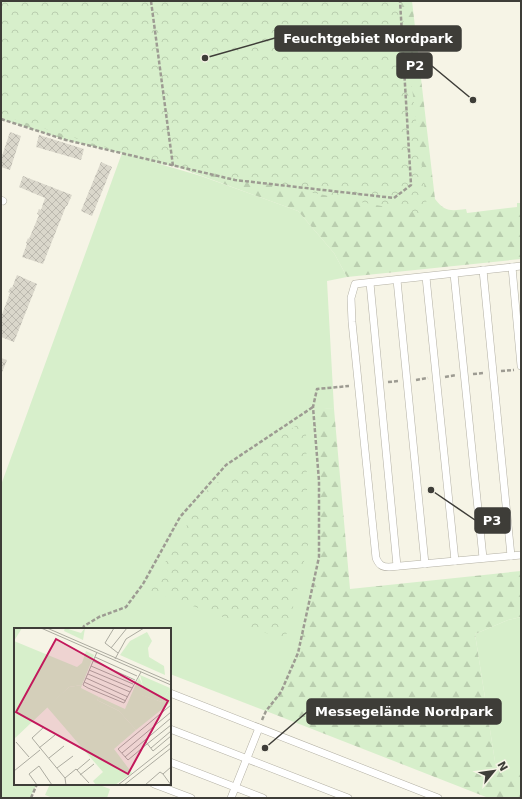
<svg xmlns="http://www.w3.org/2000/svg" width="522" height="799" viewBox="0 0 522 799" font-family="'DejaVu Sans',sans-serif">
<style>
.grass{fill:#d7efcb}
.forest{fill:url(#forest-firs)}
.park{fill:url(#park-crowns)}
.building{fill:url(#building-cross-hatch)}
.lines{fill:none;stroke-linecap:round;stroke-linejoin:round}
.lane-casing{stroke:#b3b0a4;stroke-width:8}
.path{stroke:#9d9b92;stroke-width:2.5;stroke-dasharray:4 2;stroke-linecap:butt}
.lane{stroke:#fff;stroke-width:7}
.inset-road{fill:none;stroke:#acaba0;stroke-width:1}
.view{fill:#c2185b;fill-opacity:0.15;stroke:#c2185b;stroke-width:2}
.inset-edge{fill:none;stroke:#3e3d38;stroke-width:2}
.leader{fill:none;stroke:#3e3d38;stroke-width:1.5}
.callout-dot{fill:#3e3d38;stroke:#f6f4e6;stroke-width:1.5}
.callout{fill:#3e3d38;stroke:#3e3d38;stroke-width:1.5}
.callout-label{font-size:13px;text-anchor:middle;font-weight:bold;fill:#fff}
</style>
<defs>
<pattern id="forest-firs" width="22" height="20" patternUnits="userSpaceOnUse"><rect width="22" height="20" fill="#d7efcb"/><path d="M5 1l3.5 6h-7zM16 11l3.5 6h-7z" fill="#baceaf"/></pattern>
<pattern id="park-crowns" width="20" height="18" patternUnits="userSpaceOnUse"><rect width="20" height="18" fill="#d7efcb"/><path d="M2 6a3 3 0 1 1 6 0M12 15a3 3 0 1 1 6 0" fill="none" stroke="#baceaf"/></pattern>
<pattern id="building-cross-hatch" width="8" height="8" patternUnits="userSpaceOnUse"><rect width="8" height="8" fill="#dad7cb"/><path d="M0 0l8 8M0 8l8-8" fill="none" stroke="#bcb9af"/></pattern>
</defs>
<rect width="100%" height="100%" fill="#f6f4e6"/>
<g class="grass">
<path d="M122 153 201 176 298 211 334 253 347 277 327 281 334 409 313 408 319 481V557L298 653 281 692 266 711 170 674V629H15V784H37L30 798H1V485Z"/>
<path d="M521 617V768H496L475 634 508 620Z"/>
<path d="M50 784H97L110 789 107 798H53L45 795Z"/>
</g>
<g class="forest">
<path d="M1 1H412L435 199C445 212 451 211 466 209L467 213 517 207V203H521V259L347 277 334 253 298 211 172 165 66 140 1 119Z"/>
<path d="M313 407 334 409 350 589 521 571V617L508 620 475 634 496 768H521V798H486V797L266 711 281 692 298 653 319 557V481Z"/>
</g>
<g class="park">
<path d="M1 1H401L428 215 152 162 1 115Z"/>
<path d="M298 424 306 431 308 545 285 640 149 590 208 489Z"/>
</g>
<g class="building">
<path d="M10 132 21 136 10 170 1 167V159Z"/>
<path d="M39 135 84 149 81 160 36 147Z"/>
<path d="M101 162 112 167 92 216 81 211Z"/>
<path d="M23 176 72 195 67 206H66L43 264 22 257 27 244 26 243 28 238 29 239 39 215 37 214 39 209 41 210 45 198 19 187Z"/>
<path d="M17 275 37 284 14 342 1 337V317L10 293 8 292 11 287 12 288Z"/>
<path d="M1 358 7 360 1 375Z"/>
</g>
<g class="lines">
<g class="lane-casing">
<g id="lane">
<path d="M1 200 3 201"/>
<path d="M521 266 355 284 351 298 352 322 376 558C379 565 382 567 389 567L521 555"/>
<path d="M512 267 521 366"/>
<path d="M483 270 511 556"/>
<path d="M454 274 483 558"/>
<path d="M426 277 455 561"/>
<path d="M397 280 425 564"/>
<path d="M370 283 397 566"/>
<path d="M170 693 438 798"/>
<path d="M170 729 348 798"/>
<path d="M170 762 263 798"/>
<path d="M154 784 191 798"/>
<path d="M231 798 259 728"/>
</g>
</g>
<g class="path">
<path d="M151 1 173 166"/>
<path d="M1 119 66 140 235 180 394 198 411 185 400 1"/>
<path d="M501 371 514 370"/>
<path d="M473 374 484 373"/>
<path d="M445 377 456 375"/>
<path d="M416 380 428 378"/>
<path d="M388 382 399 381"/>
<path d="M83 629 84 626 99 617 126 607 143 584 180 517 226 465 313 407"/>
<path d="M262 720 266 711 281 692 298 653 319 557V481L313 407 317 389 349 386"/>
<path d="M31 798 37 784"/>
</g>
<use href="#lane" class="lane"/>
</g>
<g transform="translate(14 628)">
<rect width="157" height="157" fill="#f6f4e6"/>
<path d="M51 0 67 5 71 0 69 12 50 3ZM126 47 156 60 148 74 127 67 129 58ZM68 57 67 60 85 69 83 72 105 83 122 102 100 121 118 145 101 157H82L79 153 89 144 33 79 55 59Z" fill="#d7efcb"/>
<path d="M0 0H8L0 13 63 39 68 35 72 23 80 27 68 57 55 59 0 111ZM133 4 138 13 134 20 135 29 150 38 151 47 106 27 116 13ZM125 49 129 58 128 67 148 74 156 60 157 74 122 102 105 83 83 72 85 69 111 81Z" fill="#d7efcb"/>
<path d="M0 15 65 41 36 76 0 110ZM84 75 102 83 114 94 96 109 87 93Z" fill="#d7efcb"/>
<path class="inset-road" d="M27 0 157 57M33 0 157 54M100 0 91 15 104 25M97 20 113 0M83 24 69 57 74 60 110 75 127 44M81 29 123 48M101 31 112 11 130 0M79 33 121 52M77 38 119 56M75 42 118 60M74 46 116 64M72 50 114 69M70 54 112 73M30 99 18 110 51 150 52 157M2 114 15 129M132 114 139 123 157 108M133 116 114 132 104 121 157 77M133 116 157 97M25 120 41 107M137 120 157 103M108 125 157 84M111 129 157 90M35 130 50 118M43 140 59 128M63 142 76 131M0 143 26 122M149 146 157 157M66 147 80 136M51 150 62 141 75 155M23 157 15 146 25 138 38 157M104 157 157 115M110 157 157 120M131 157 146 144 149 146 157 139"/>
<path class="view" d="M42 11 154 73 114 146 2 84Z"/>
<rect width="157" height="157" class="inset-edge"/>
</g>
<path class="leader" d="M205 58L275 38M473 100L432 66M431 490L475 520M265 748L307 712"/>
<g class="callout-dot">
<circle cx="205" cy="58" r="4"/>
<circle cx="473" cy="100" r="4"/>
<circle cx="431" cy="490" r="4"/>
<circle cx="265" cy="748" r="4"/>
</g>
<g class="callout">
<rect x="275" y="26" width="186" height="25" rx="4"/>
<rect x="397" y="53" width="35" height="25" rx="4"/>
<rect x="475" y="508" width="35" height="25" rx="4"/>
<rect x="307" y="699" width="194" height="25" rx="4"/>
</g>
<g class="callout-label">
<text x="368" y="43">Feuchtgebiet Nordpark</text>
<text x="415" y="70">P2</text>
<text x="492" y="525">P3</text>
<text x="404" y="716">Messegelände Nordpark</text>
</g>
<rect width="522" height="799" fill="none" stroke="#3e3d38" stroke-width="4"/>
<g transform="translate(494 771) rotate(61)" stroke="#f6f4e6" stroke-width="3" paint-order="stroke">
<path d="M0-3L7 15L0 10L-7 15Z" fill="#3e3d38"/>
<text y="-6" font-size="11" font-weight="bold" text-anchor="middle" fill="#3e3d38">N</text>
</g>
</svg>
